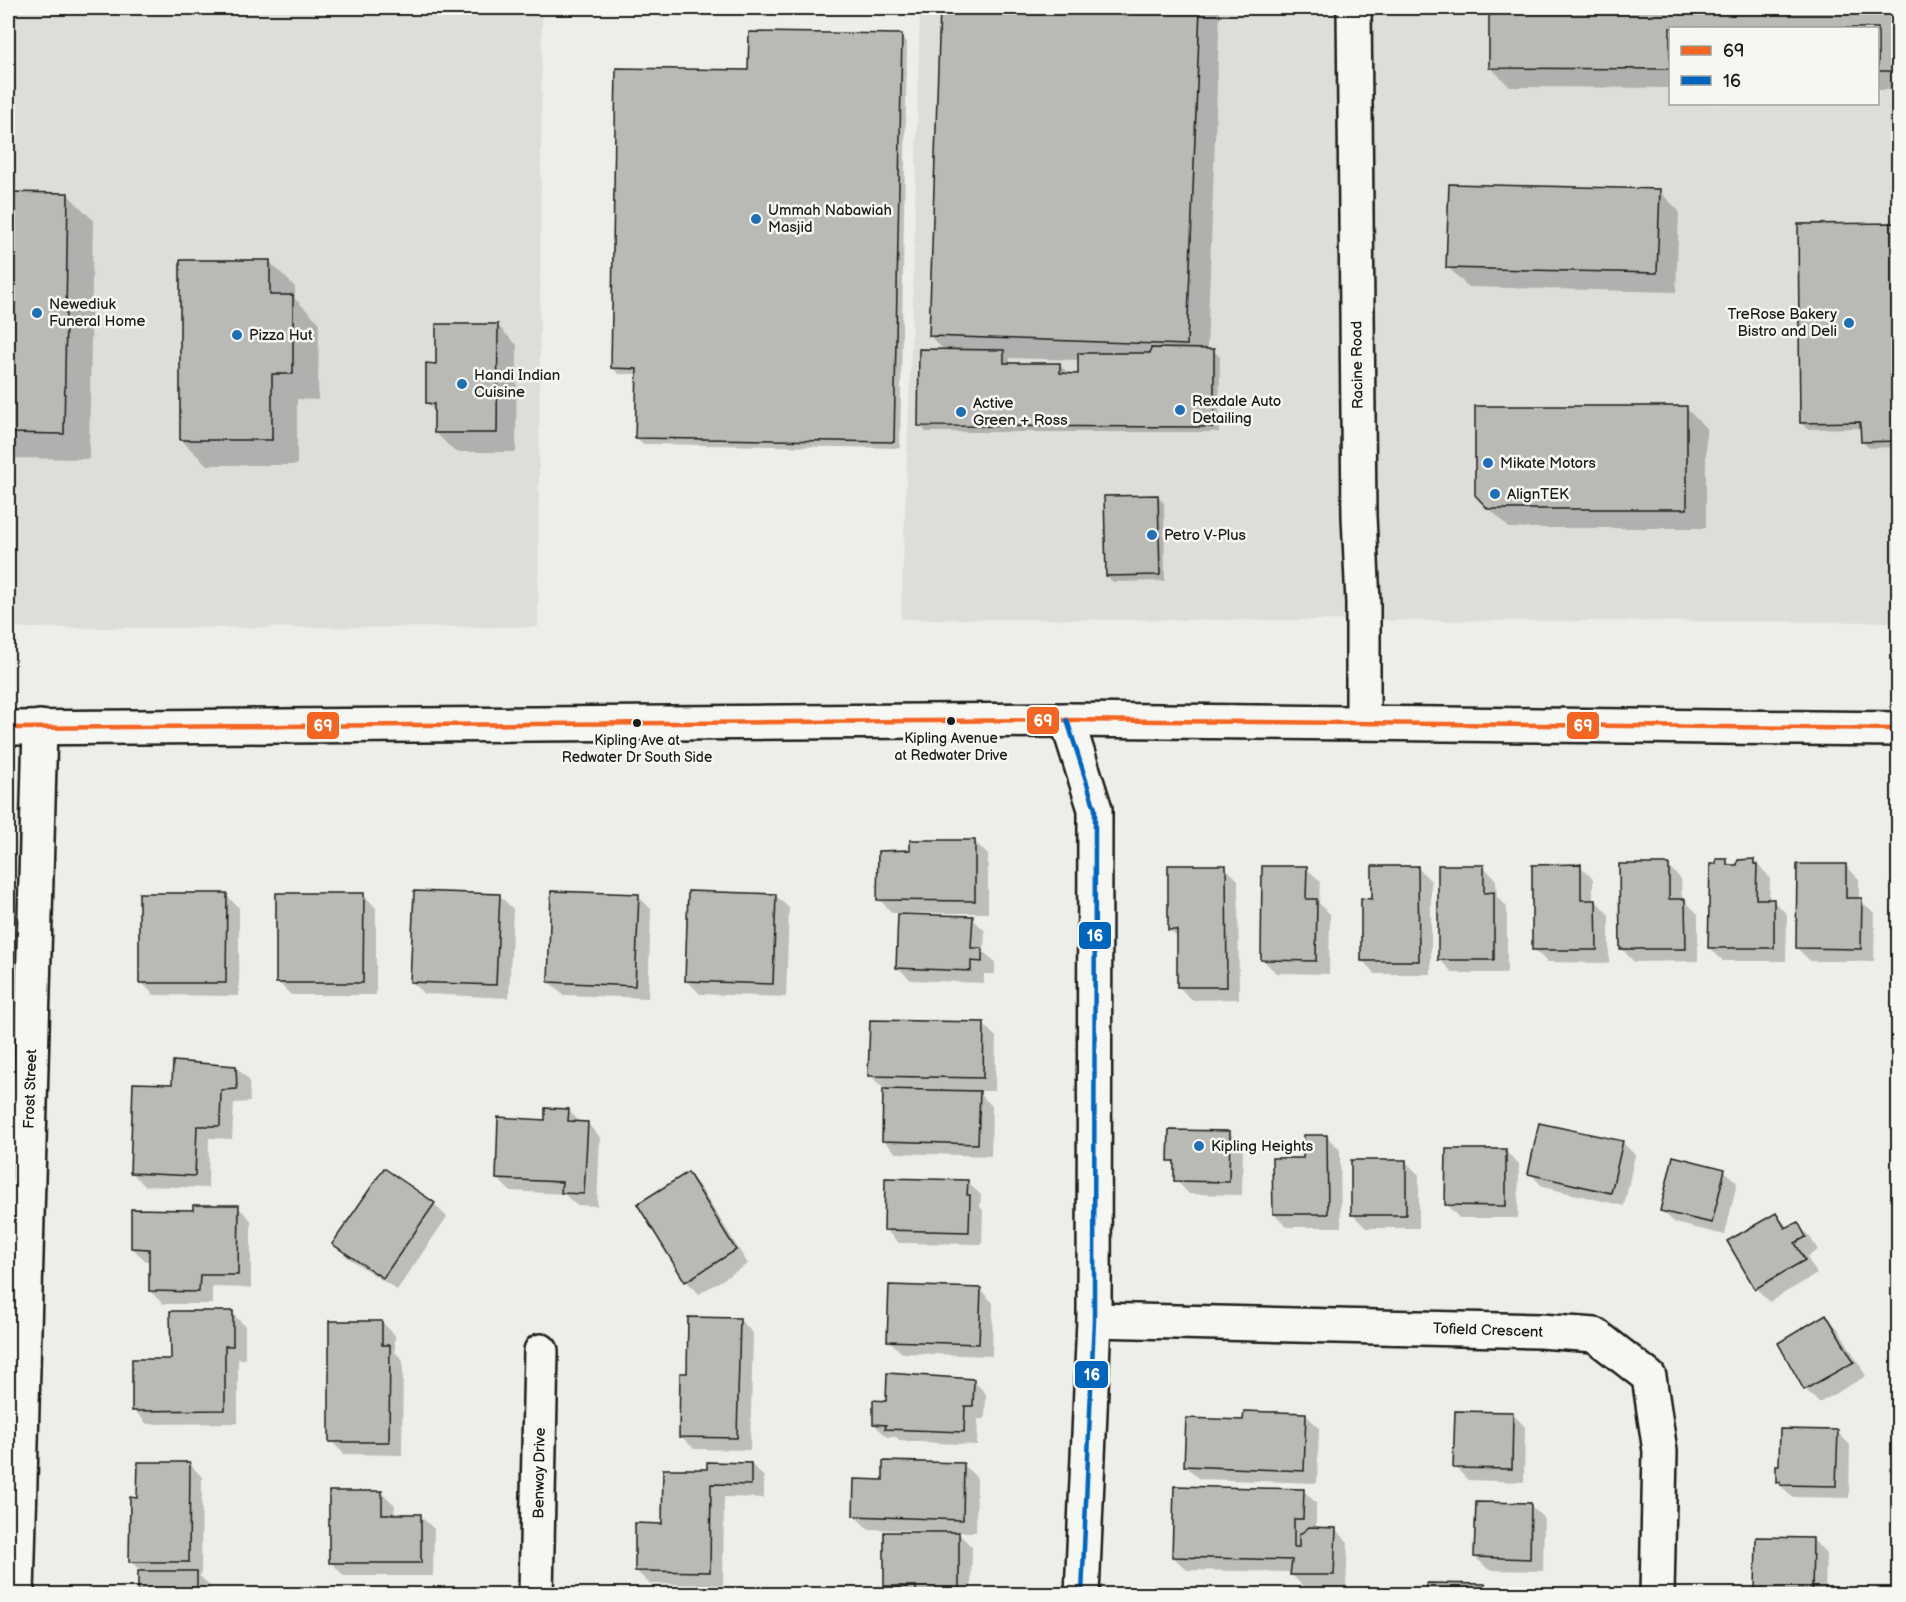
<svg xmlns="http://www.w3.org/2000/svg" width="1906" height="1602" viewBox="0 0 1906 1602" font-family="'Balsamiq Sans',sans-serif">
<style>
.built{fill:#ddddda;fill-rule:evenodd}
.shadow{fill:#0003;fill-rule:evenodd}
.building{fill:#b9b9b6;stroke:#1c1c1c;stroke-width:1.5}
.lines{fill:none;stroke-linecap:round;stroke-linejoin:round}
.minor-casing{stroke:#1c1c1c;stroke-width:38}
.major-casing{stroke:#1c1c1c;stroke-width:38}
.minor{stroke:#f6f6f2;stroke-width:33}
.major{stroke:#f6f6f2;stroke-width:33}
.bus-1-casing{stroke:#f6f6f2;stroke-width:9}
.bus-2-casing{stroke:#f6f6f2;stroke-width:9}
.bus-1{stroke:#f26522;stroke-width:4.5}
.bus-2{stroke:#0065bd;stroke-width:4.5}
.poi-dot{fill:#1f6fb2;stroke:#f6f6f2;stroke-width:2}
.bus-dot{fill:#1c1c1c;stroke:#f6f6f2;stroke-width:2}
.labels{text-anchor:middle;stroke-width:5;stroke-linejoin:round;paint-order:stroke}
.bus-label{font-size:14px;fill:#1c1c1c;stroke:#f6f6f2}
.poi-label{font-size:15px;fill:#1c1c1c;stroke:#f6f6f2;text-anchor:start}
.street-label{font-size:15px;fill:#1c1c1c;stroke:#f6f6f2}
.line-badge{stroke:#f6f6f2;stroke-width:2}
.badge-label{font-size:16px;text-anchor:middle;font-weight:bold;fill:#fff}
</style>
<rect width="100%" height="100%" fill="#edede9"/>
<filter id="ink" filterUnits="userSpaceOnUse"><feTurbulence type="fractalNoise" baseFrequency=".0167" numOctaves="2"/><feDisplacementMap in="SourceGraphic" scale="12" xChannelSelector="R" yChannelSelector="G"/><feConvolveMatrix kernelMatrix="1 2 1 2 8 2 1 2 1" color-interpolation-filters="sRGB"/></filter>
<g filter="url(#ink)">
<g class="built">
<path d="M8 8H542L538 627 8 628Z"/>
<path d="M920 8H1898V622L901 619 912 324ZM1670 28H1878V104H1670Z"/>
</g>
<g class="shadow">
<path d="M942 8H1220L1207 350H1213L1220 357 1219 432H926L920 425 945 351 930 336ZM1010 358 1079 360V375H1066V371L1059 365H1010Z"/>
<path d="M1491 8H1898V90H1878V28H1670V88L1510 87 1490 67Z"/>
<path d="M901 36 907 42 900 448 643 444 637 438 638 374H619L612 368 749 71Z"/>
<path d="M1659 191 1679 211 1676 292 1468 287 1448 267Z"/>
<path d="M8 194 68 195 93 220 89 459 8 458Z"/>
<path d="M1898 224V447L1869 448 1862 441V428L1808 429 1801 423 1799 225Z"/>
<path d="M269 261 295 287V299L319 322 318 400 297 399V465H207L181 440Z"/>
<path d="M498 326 517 345 516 452H455L435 432V411L427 403 437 365Z"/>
<path d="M1686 408 1706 428V528H1509L1489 508Z"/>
<path d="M1158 497 1164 503 1165 581 1113 582 1107 576Z"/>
<path d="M975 842 988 855V913H892L879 899 912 852Z"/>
<path d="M1726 860 1732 867 1754 861 1767 874 1770 879 1769 901H1773L1787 914 1786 961H1723L1710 948 1717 865Z"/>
<path d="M1483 866 1496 880 1497 897 1507 907V973H1453L1440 960Z"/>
<path d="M1580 866 1593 879V901H1596L1609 915V963L1547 962 1534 949Z"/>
<path d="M1668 866 1681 879 1682 901H1685L1698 914V961L1634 962 1621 948Z"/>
<path d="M1846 866 1859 879V900L1875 913 1874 961H1810L1797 948Z"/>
<path d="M1225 867 1238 880 1239 999 1192 1000 1179 987V939L1170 930Z"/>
<path d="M1306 868 1320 881 1319 903 1330 914 1329 974 1276 973 1262 959Z"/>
<path d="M1418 868 1431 881V974H1375L1362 960 1374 900Z"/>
<path d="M363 894 376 908V995H291L278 982Z"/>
<path d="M226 895 239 908V996L154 995 141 982Z"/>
<path d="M775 895 789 908 786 997 700 994 687 981Z"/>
<path d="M500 896 513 909 509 998 424 994 411 981Z"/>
<path d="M638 896 651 909 648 998 563 995 549 982Z"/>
<path d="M972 918 985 931 984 952 995 962V974H984V983L911 980 897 967Z"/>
<path d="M983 1024 996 1037 995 1091H977L992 1106 991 1156 896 1153 883 1140 884 1089 870 1075Z"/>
<path d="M236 1067 249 1080 250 1102 234 1103 232 1139 209 1138 208 1188 145 1186 132 1173 173 1086Z"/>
<path d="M568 1110 581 1123H587L600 1137 597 1206 576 1205 564 1194 510 1191 497 1178 546 1121Z"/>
<path d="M1229 1133 1243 1146 1242 1195 1189 1194 1176 1180V1166L1170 1160Z"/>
<path d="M1326 1136 1340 1150 1341 1227H1287L1274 1214 1305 1159Z"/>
<path d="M1622 1142 1635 1155 1624 1206 1543 1187 1530 1173Z"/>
<path d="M1505 1151 1519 1164 1518 1218H1459L1446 1204Z"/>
<path d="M1406 1162 1419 1175V1228H1366L1352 1214Z"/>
<path d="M1724 1170 1737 1183 1725 1235 1675 1223 1661 1210Z"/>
<path d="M688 1174 701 1188 748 1264 699 1294 686 1281Z"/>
<path d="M967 1182 981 1195 980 1207 983 1210 982 1244 899 1243 886 1230Z"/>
<path d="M434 1204 447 1217 397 1290 347 1257 334 1243Z"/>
<path d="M238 1207 251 1220V1288L212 1287V1304H163L150 1291V1261H146L132 1248 195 1211Z"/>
<path d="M1775 1214 1789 1228 1797 1224 1810 1237 1818 1250 1807 1257 1817 1274 1769 1302 1756 1288Z"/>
<path d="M980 1289 993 1303 992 1356 902 1353 888 1340Z"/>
<path d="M232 1313 245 1326V1359H238V1423L147 1424 134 1410 172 1360Z"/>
<path d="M1826 1316 1839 1330 1866 1376 1819 1403 1806 1390 1780 1343Z"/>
<path d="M740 1320 753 1333 750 1450 694 1449 681 1436 688 1375Z"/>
<path d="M382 1322 395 1335V1352L403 1360 402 1455 344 1454 331 1441Z"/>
<path d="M973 1380 986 1394 985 1419H978L977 1445 900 1441 896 1437H887L874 1424Z"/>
<path d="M1512 1413 1525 1427 1524 1482 1468 1480 1455 1467Z"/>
<path d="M1306 1415 1319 1428 1317 1483 1199 1479 1186 1466 1245 1421Z"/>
<path d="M1837 1432 1850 1445 1849 1498 1794 1497 1790 1495 1777 1482Z"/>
<path d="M189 1463 202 1477 201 1575H199L210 1586V1594H139V1572H142L130 1561 139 1499Z"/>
<path d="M751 1464 764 1477V1498L724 1497 723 1585 650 1584 636 1571 664 1525 709 1471Z"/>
<path d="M964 1465 977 1478 976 1532H957L972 1547 971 1594H895L886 1585 930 1534V1531L868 1529 855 1516Z"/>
<path d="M1303 1490 1316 1503V1529H1335L1348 1542 1346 1588H1305L1291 1574 1292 1572 1187 1570 1173 1557Z"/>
<path d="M381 1492 395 1505 394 1515 420 1516 434 1529 433 1576H344L331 1562Z"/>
<path d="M1530 1505 1544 1518 1543 1571 1489 1570 1475 1557Z"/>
<path d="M1813 1540 1826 1553 1825 1594 1756 1593Z"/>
<path d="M1428 1584 1484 1586 1487 1588 1522 1589 1528 1594H1428Z"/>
<path d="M1197 1592 1270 1593 1271 1594H1197Z"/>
</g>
<g class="building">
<path d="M940 8H1200L1187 345 929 336Z"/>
<path d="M1489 8H1898V71H1878V28H1670V69L1489 68Z"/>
<path d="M749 32 902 34 894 442 635 438 637 369 611 368 616 68 748 70Z"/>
<path d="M1449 184 1660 189 1657 273 1446 268Z"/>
<path d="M8 192 68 193 64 434 8 433Z"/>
<path d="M1898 223V441L1861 442 1860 422 1800 423 1798 224Z"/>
<path d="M180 260H270V295H293V374H272V440H180Z"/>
<path d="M436 324H498L497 433H434V404L426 403V363L436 364Z"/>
<path d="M1151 348 1214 349V427L918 426 919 349 1004 350V363H1060V373L1078 374V353H1150Z"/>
<path d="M1475 406H1687V509H1488L1475 495Z"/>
<path d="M1158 495 1160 575 1106 576 1104 496Z"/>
<path d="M910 840H975V901L877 900 878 851 910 850Z"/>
<path d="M1716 859H1727V865H1737L1738 860 1754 859V864H1757L1756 899H1774V948H1708L1710 864H1716Z"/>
<path d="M1581 864V900H1596L1597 950H1532V865Z"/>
<path d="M1619 864H1669V899H1685L1686 949H1620Z"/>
<path d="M1797 864H1846V898H1862L1861 949 1796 948Z"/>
<path d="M1168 865H1226L1227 987H1177V930H1168Z"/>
<path d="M1438 865H1484V893L1494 892V960H1438Z"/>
<path d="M1262 866H1307L1306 899H1317L1316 961 1261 960Z"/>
<path d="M1372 866H1418L1419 961H1361V898L1372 899Z"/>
<path d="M414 891 500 894 496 985 410 982Z"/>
<path d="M551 891 639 894 635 986 548 982Z"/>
<path d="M688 891 776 894 773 984 685 981Z"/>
<path d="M139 893H227L226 983H139Z"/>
<path d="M276 893H364L363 983H276Z"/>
<path d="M898 914 973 916 971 948H982V962L971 961V971L896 968Z"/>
<path d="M870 1020 984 1022 983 1078 868 1076Z"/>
<path d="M173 1061 236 1066 237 1089 221 1090 220 1126H197L195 1176 130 1173 133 1083 172 1084Z"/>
<path d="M883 1089 980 1091 978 1144 882 1141Z"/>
<path d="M545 1108 569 1109 568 1121 588 1122 584 1194 561 1193 562 1182 496 1179 498 1117 545 1120Z"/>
<path d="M1539 1123 1623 1141 1611 1193 1528 1174Z"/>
<path d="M1169 1130 1230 1131 1229 1182 1174 1181V1161H1168Z"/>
<path d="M1304 1135H1327L1328 1214H1273L1272 1158H1303Z"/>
<path d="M1446 1149H1506V1206L1445 1205Z"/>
<path d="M1673 1156 1725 1169 1712 1223 1660 1211Z"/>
<rect x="1351" y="1160" width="55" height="55"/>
<path d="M384 1168 435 1203 383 1278 332 1244Z"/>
<path d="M688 1172 736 1250 685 1282 637 1204Z"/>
<path d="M885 1178 968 1180 967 1195H970L969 1232 884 1230Z"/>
<path d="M193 1205H239L238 1275H200L199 1292 149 1291V1249L131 1248V1209L193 1210Z"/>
<path d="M1776 1213 1785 1228 1798 1222 1806 1237 1795 1243 1805 1260 1755 1289 1727 1241Z"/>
<path d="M889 1285 981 1288 979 1344 887 1341Z"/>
<path d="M170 1311H233V1346H225V1410L132 1411V1359H171Z"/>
<path d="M1826 1314 1854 1362 1804 1390 1778 1343Z"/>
<path d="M688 1317 740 1318 737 1438 679 1437 680 1373H687Z"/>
<path d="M329 1321H382V1345H390L389 1442H329Z"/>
<path d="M887 1373 974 1379 973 1406H965L964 1432 885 1429 886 1425 873 1424V1400L886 1401Z"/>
<path d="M1244 1411 1306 1413 1304 1471 1184 1466 1186 1418 1243 1420Z"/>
<path d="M1455 1411 1513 1412 1512 1469 1453 1468Z"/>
<path d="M1780 1429 1838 1430 1836 1486 1780 1485V1482L1776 1483V1465H1779Z"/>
<path d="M883 1461 964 1463 963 1520 853 1516 854 1479 883 1480Z"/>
<path d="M138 1462H190L189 1562H129L130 1497 137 1498Z"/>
<path d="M707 1462 751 1463V1485L711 1484 710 1572 635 1571V1523L662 1524 663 1469H707Z"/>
<path d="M1174 1486 1304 1489 1303 1519H1294V1547H1299V1535L1309 1527 1336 1528 1334 1575H1290L1292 1560 1172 1557Z"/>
<path d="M329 1491H382V1514H421V1563H329Z"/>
<path d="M1476 1502 1531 1503 1530 1559 1474 1557Z"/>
<path d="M884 1532H959V1594H916V1586H884Z"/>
<path d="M1756 1537 1813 1538 1812 1594H1755Z"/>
<rect x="138" y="1571" width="59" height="23"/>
<path d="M1427 1583 1485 1584V1587L1523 1588V1594H1426Z"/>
<path d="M1196 1591 1270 1592V1594H1196Z"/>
</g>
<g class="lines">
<g class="minor-casing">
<g id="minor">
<path d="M1354 8 1359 516 1363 603V722"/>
<path d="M1067 720 1095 809 1094 1320 1082 1594"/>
<path d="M1094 1320 1540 1331 1595 1335 1649 1377 1660 1451 1657 1594"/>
<path d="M17 1594 40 727"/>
<path d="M536 1594 541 1351"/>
</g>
</g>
<g class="major-casing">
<path id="major" d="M8 728 1067 720 1898 729"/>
</g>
<use href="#minor" class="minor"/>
<use href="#major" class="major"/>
<g class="bus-1-casing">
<path id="bus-1" d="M8 728 1067 720 1898 729"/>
</g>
<g class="bus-2-casing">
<path id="bus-2" d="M1067 720 1095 809 1094 1320 1082 1594"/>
</g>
<use href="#bus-1" class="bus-1"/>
<use href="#bus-2" class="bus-2"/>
</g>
</g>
<g class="poi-dot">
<circle cx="756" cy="219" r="6"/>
<circle cx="37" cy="313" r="6"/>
<circle cx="1849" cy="323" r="6"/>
<circle cx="237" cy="335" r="6"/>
<circle cx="462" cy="384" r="6"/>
<circle cx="1180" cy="410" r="6"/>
<circle cx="961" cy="412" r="6"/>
<circle cx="1488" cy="463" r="6"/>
<circle cx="1495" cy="494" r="6"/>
<circle cx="1152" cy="535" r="6"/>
<circle cx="1199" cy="1146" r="6"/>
</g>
<g class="bus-dot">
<circle cx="951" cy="721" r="5"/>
<circle cx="637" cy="723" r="5"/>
</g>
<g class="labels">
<g class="bus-label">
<text x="951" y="743">Kipling Avenue<tspan x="951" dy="17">at Redwater Drive</tspan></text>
<text x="637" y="745">Kipling Ave at<tspan x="637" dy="17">Redwater Dr South Side</tspan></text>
</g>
<g class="poi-label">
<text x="768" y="215">Ummah Nabawiah<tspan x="768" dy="17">Masjid</tspan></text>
<text x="49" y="309">Newediuk<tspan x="49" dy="17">Funeral Home</tspan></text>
<text x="1837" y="319" text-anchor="end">TreRose Bakery<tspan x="1837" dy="17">Bistro and Deli</tspan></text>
<text x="249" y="340">Pizza Hut</text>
<text x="474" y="380">Handi Indian<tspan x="474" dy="17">Cuisine</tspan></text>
<text x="1192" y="406">Rexdale Auto<tspan x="1192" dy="17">Detailing</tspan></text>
<text x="973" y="408">Active<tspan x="973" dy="17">Green + Ross</tspan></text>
<text x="1500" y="468">Mikate Motors</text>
<text x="1507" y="499">AlignTEK</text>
<text x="1164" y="540">Petro V-Plus</text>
<text x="1211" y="1151">Kipling Heights</text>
</g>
<g class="street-label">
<text transform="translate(1357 365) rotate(-91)" y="5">Racine Road</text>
<text transform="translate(30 1089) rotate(-88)" y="5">Frost Street</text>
<text transform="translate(1488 1330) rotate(2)" y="5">Tofield Crescent</text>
<text transform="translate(539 1473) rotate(-89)" y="5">Benway Drive</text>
</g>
</g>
<g class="line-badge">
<rect x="1026" y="706" width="34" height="29" rx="6" fill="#f26522"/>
<rect x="1566" y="711" width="34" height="29" rx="6" fill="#f26522"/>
<rect x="306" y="711" width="34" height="29" rx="6" fill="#f26522"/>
<rect x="1078" y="921" width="34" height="29" rx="6" fill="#0065bd"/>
<rect x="1074" y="1360" width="35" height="29" rx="6" fill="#0065bd"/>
</g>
<g class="badge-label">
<text x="1043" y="726">69</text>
<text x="1583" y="731">69</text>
<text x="323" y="731">69</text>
<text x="1095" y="941">16</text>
<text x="1092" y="1380">16</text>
</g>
<rect width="1906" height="1602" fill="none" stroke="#f6f6f2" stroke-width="30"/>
<rect x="15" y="15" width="1876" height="1572" fill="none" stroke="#1c1c1c" stroke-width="2" filter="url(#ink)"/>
<rect x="1669" y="27" width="210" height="78" fill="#f6f6f2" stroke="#9f9f9c" stroke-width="1.5"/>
<rect x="1681" y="46" width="30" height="9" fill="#f26522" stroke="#9f9f9c" stroke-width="1.5"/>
<text x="1723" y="57" font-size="18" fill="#1c1c1c">69</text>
<rect x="1681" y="76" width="30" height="9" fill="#0065bd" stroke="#9f9f9c" stroke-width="1.5"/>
<text x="1723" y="87" font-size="18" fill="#1c1c1c">16</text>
</svg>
